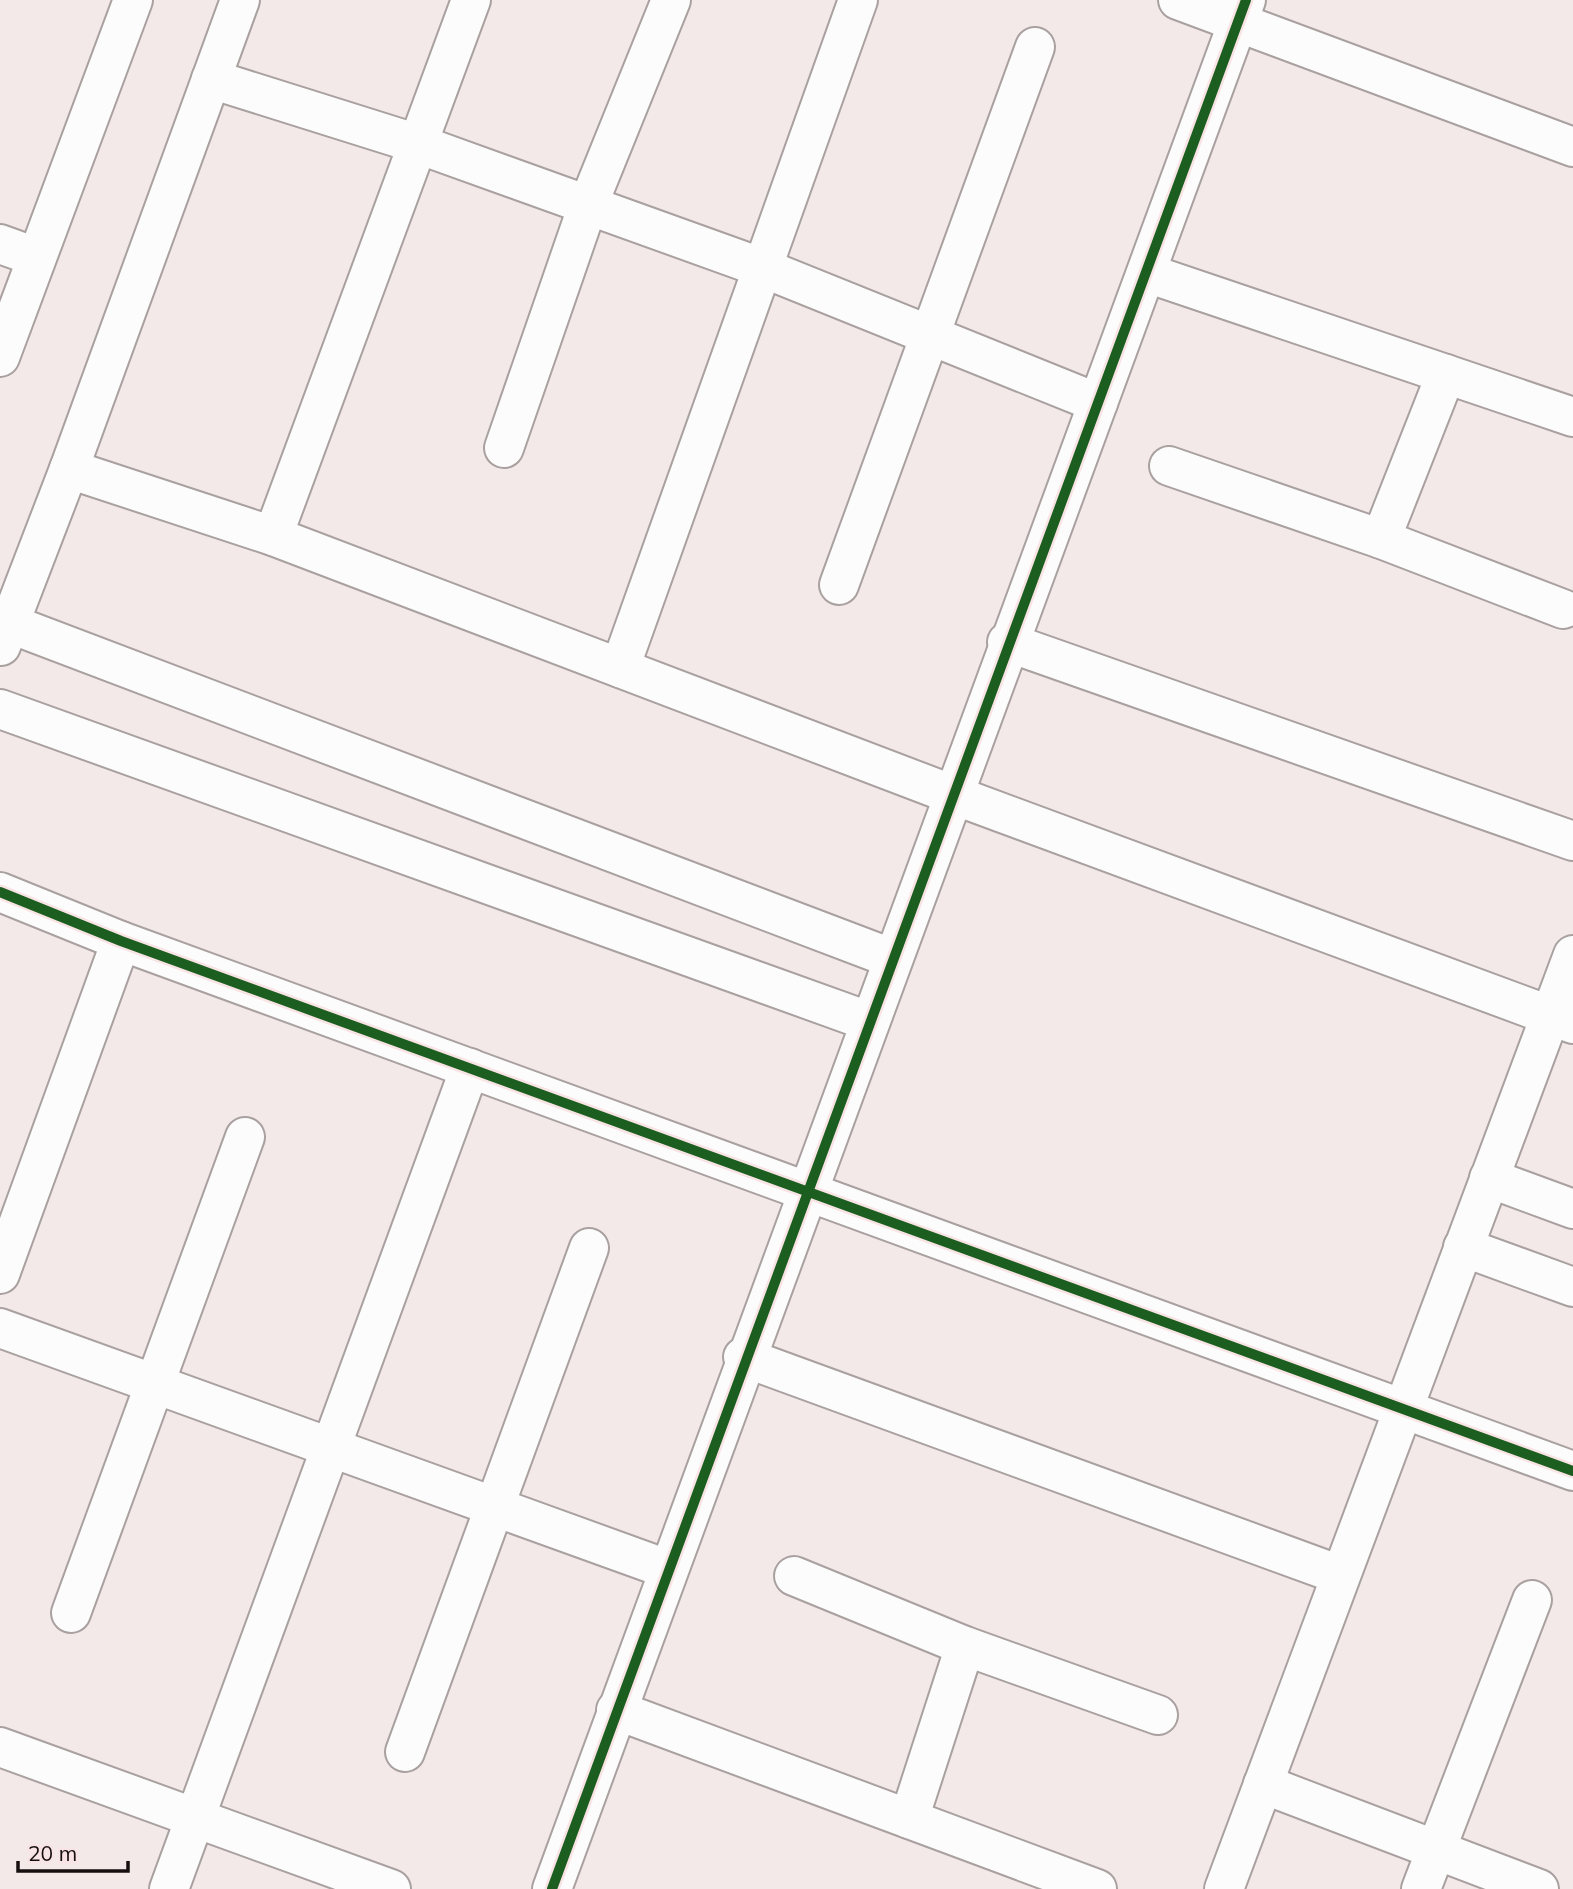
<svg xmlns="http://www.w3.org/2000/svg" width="1573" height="1889" viewBox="0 0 1573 1889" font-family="Mulish,sans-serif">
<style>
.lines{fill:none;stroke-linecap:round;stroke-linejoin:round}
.minor-casing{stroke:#a9a0a0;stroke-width:42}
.minor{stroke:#fdfcfc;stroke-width:38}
.cycleway-casing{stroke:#f9e4e5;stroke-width:15}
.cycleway{stroke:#1b5e20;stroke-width:10}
</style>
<rect width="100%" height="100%" fill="#f4e9e9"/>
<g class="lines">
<g class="minor-casing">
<g id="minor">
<path d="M1178 0 1573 147"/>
<path d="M211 79 418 144 763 268 1098 403"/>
<path d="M0 244 36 257"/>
<path d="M1147 273 1573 417"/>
<path d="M0 357 133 0"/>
<path d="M1446 374 1381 539 1563 609"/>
<path d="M504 448 588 205 671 0"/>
<path d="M1169 466 1381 539"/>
<path d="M69 469 273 536 951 794 1573 1024"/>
<path d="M273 536 471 0"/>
<path d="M839 585 1035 47"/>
<path d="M0 620 891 958"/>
<path d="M1007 642 1573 841"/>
<path d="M1 646 69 469 240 0"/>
<path d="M620 668 858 0"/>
<path d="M0 709 868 1021"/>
<path d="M0 892 121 941 1573 1471"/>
<path d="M1489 1178 1573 1209"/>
<path d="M1463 1247 1573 1287"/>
<path d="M0 1274 121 941"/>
<path d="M0 1328 667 1569"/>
<path d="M743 1357 1340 1575"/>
<path d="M794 1576 965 1646 1158 1715"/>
<path d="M71 1613 245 1137"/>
<path d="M616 1710 1097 1889"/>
<path d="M0 1747 391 1889"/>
<path d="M405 1752 589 1248"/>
<path d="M1263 1784 1539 1889"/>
<path d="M909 1819 965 1646"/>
<path d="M169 1889 470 1068"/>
<path d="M552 1889C778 1257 1014 629 1246 0"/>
<path d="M1224 1889 1573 955"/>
<path d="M1421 1889 1532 1600"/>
</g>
</g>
<use href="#minor" class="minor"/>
<g class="cycleway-casing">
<g id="cycleway">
<path d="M0 892 121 941 1573 1471"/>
<path d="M552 1889C778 1257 1014 629 1246 0"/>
</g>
</g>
<use href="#cycleway" class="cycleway"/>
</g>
<path d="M18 1861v10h110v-10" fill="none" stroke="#160f10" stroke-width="3.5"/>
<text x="28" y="1861" font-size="21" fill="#160f10" stroke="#f9e4e5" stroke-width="5" paint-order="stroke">20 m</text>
</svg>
